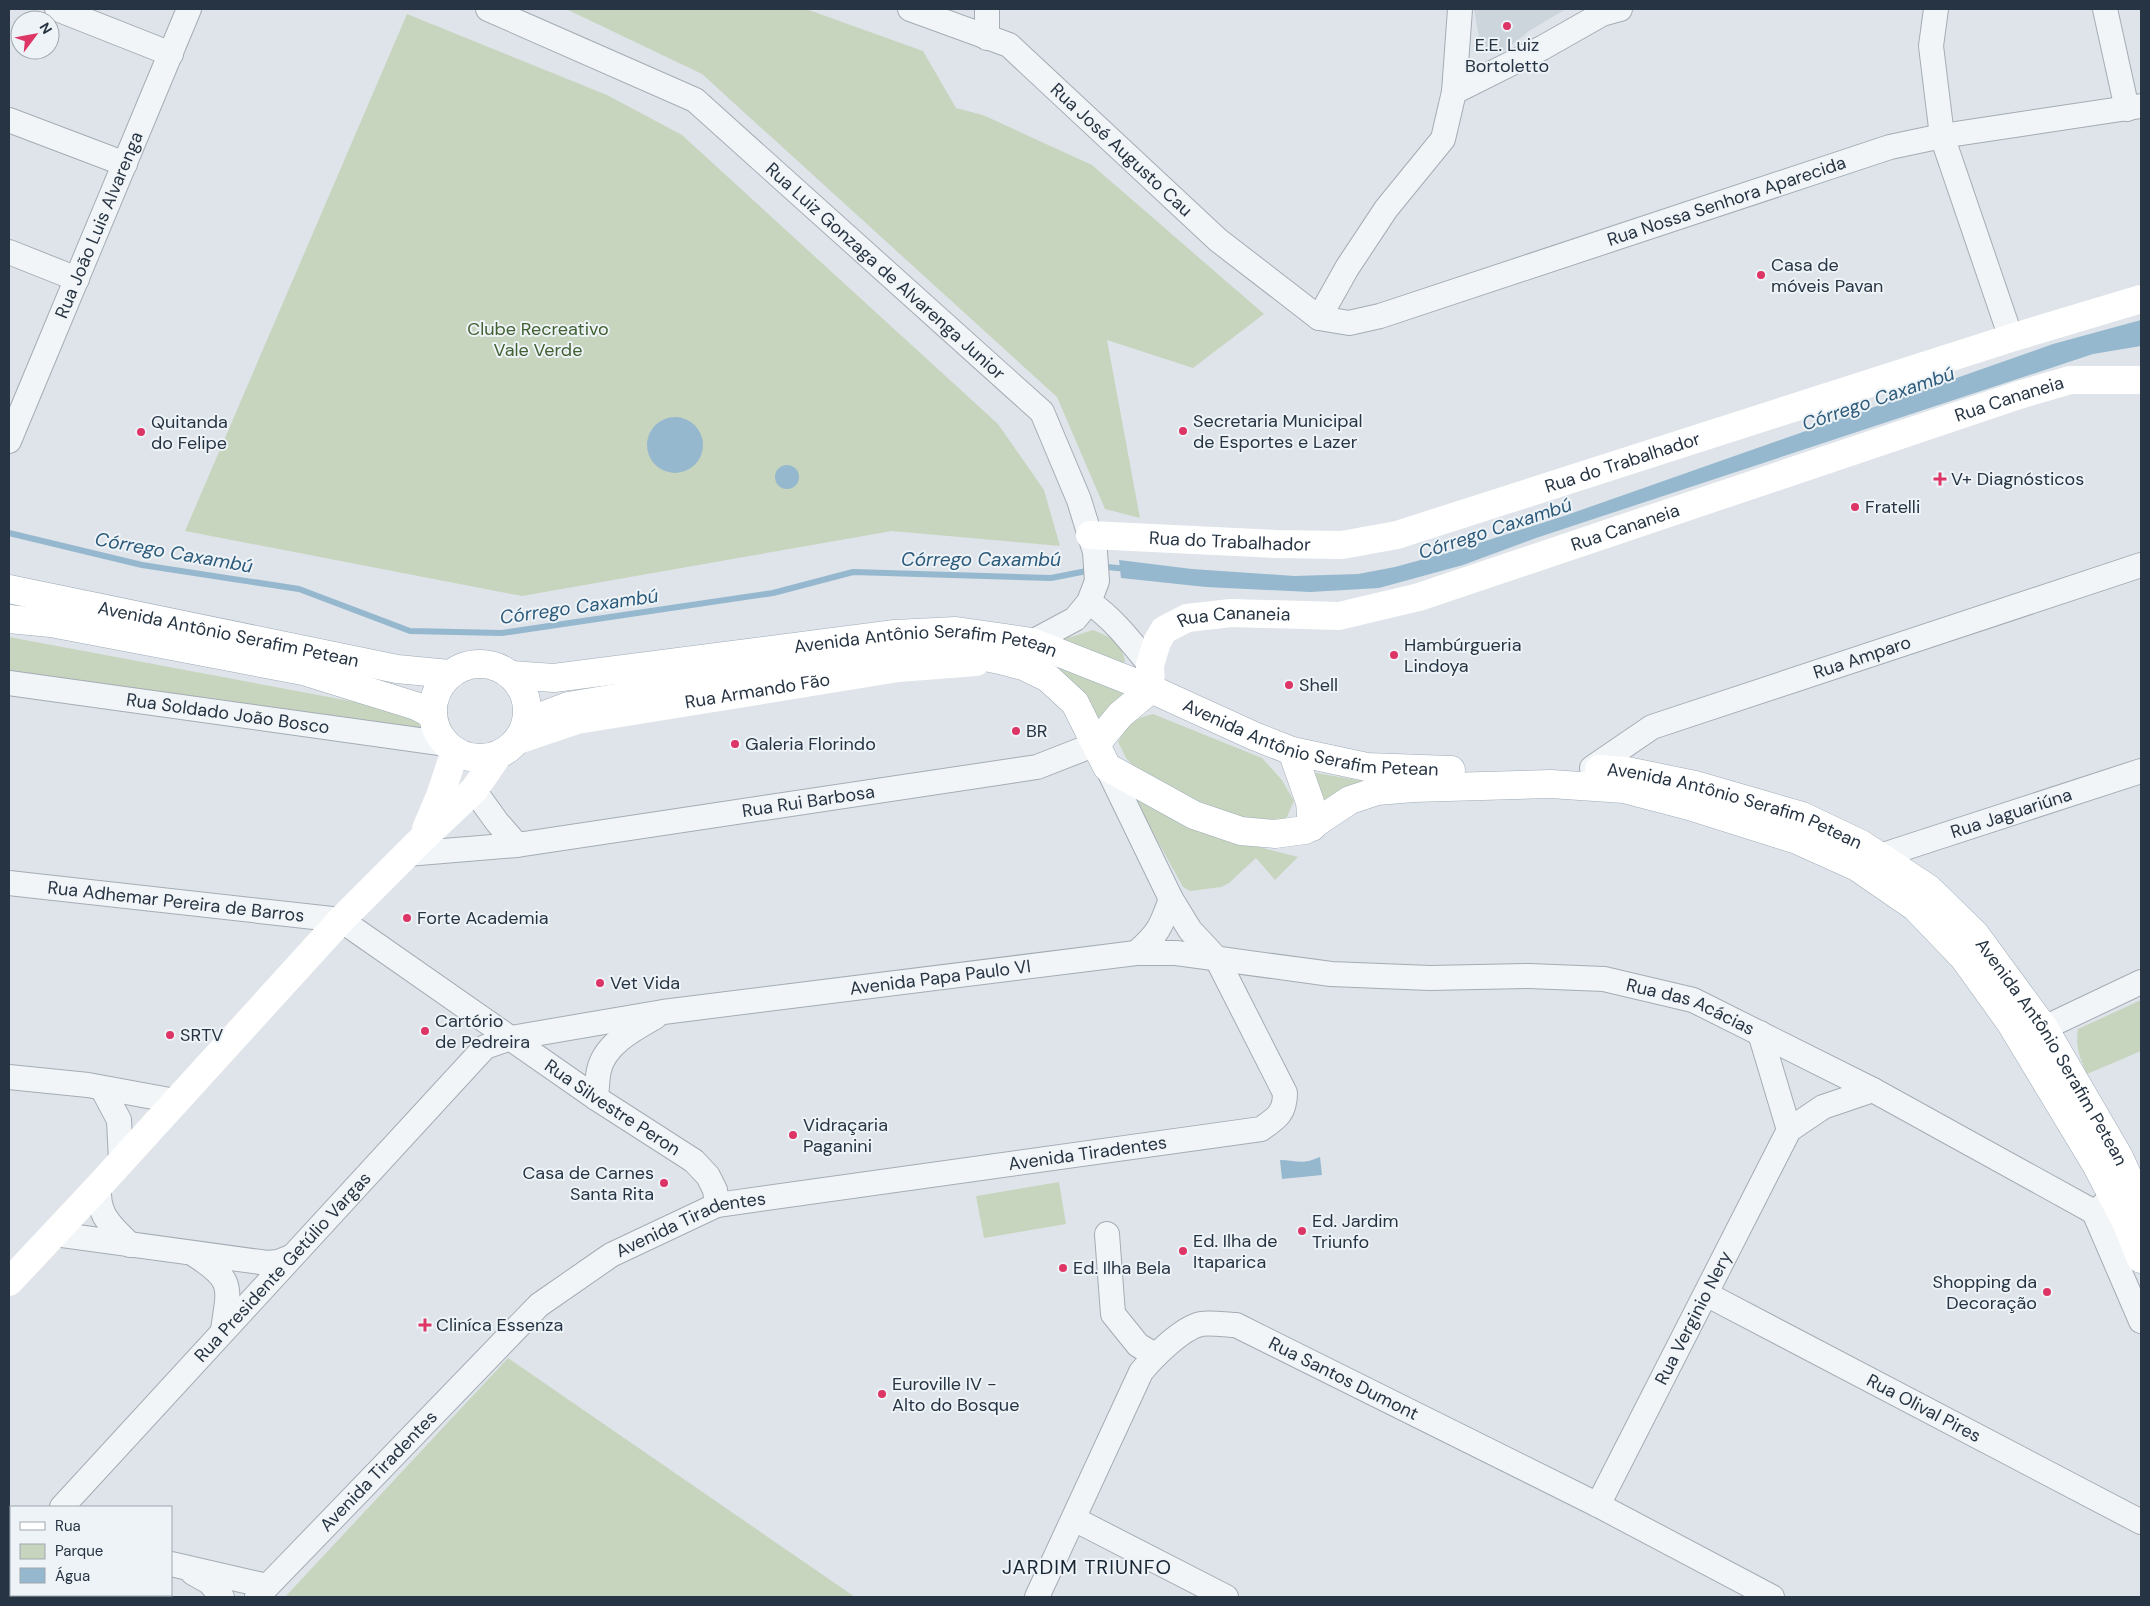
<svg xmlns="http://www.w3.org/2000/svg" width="2150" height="1606" viewBox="0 0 2150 1606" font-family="'DM Sans',sans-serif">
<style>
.built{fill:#ccd4dc}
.green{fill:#c7d5bf}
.water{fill:#95b8ce}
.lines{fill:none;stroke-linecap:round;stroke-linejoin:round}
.stream{stroke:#95b8ce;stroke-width:6}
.street-casing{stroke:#a4acb5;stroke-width:26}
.primary-casing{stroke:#9dabb7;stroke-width:29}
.street{stroke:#f2f5f7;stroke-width:24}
.secondary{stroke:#fff;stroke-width:28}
.primary{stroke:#fff;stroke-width:28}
.poi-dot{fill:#dd3565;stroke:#eef3f7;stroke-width:2}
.labels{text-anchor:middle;stroke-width:4;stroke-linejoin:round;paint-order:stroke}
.poi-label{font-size:18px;fill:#263443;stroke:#eef3f7;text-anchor:start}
.street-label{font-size:18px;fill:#263443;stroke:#eef3f7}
.park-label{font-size:18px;fill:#406031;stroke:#eef3f7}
.water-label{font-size:19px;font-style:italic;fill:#2b5a7b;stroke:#eef3f7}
.quarter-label{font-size:20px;letter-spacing:1px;fill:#182533;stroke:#eef3f7}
</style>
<rect width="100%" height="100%" fill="#dfe4ea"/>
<path class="built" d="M1474 9H1566L1529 31 1504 51 1489 52 1479 37Z"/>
<g class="green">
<path d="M566 9H806L923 51 956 108 983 115 1092 165 1264 314 1193 368 1107 340 1140 518 1105 509 1057 397 702 74Z"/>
<path d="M407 14 607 95 682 135 998 424 1044 490 1060 546 892 531 522 596 185 531Z"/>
<path d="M1093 630C1110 637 1121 641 1125 661L1121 666 1055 639 1071 637Z"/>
<path d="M9 637 382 707 415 720 429 735 9 675Z"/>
<path d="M1050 663 1128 692 1100 724Z"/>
<path d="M1153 714 1262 758 1282 780 1294 801 1286 819 1260 821 1223 814 1137 770 1126 758 1118 742C1128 725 1132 719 1153 714Z"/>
<path d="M1305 771 1363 781 1313 809Z"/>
<path d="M1133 792 1232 840 1298 857 1275 880 1256 858 1229 883 1221 887 1190 891 1183 887 1136 802Z"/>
<path d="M2141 1000V1051L2087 1074C2080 1058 2075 1047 2078 1029Z"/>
<path d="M1059 1182 1066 1224 984 1238 976 1196Z"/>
<path d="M508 1358 855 1597H285Z"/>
</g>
<g class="water">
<path d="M2141 320V346L2093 354 1536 538 1463 565 1379 588 1310 592 1206 587 1121 578 1119 560 1192 569 1294 576 1358 574 1395 567 1457 550 1564 516 2053 344Z"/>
<circle cx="675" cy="445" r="28"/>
<circle cx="787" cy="477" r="12"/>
<path d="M1320 1157 1322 1175 1282 1179 1280 1160C1290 1160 1299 1163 1309 1161 1313 1160 1316 1158 1320 1157Z"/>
</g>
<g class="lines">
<path class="stream" d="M9 533 142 565 299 589 410 631 502 633 773 593 853 572 1051 578 1107 567 1128 569"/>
<g class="street-casing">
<g id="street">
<path d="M57 9 171 54"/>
<path id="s1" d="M488 9 695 100 1042 412 1079 500 1095 552 1097 581 1089 602 1075 619 1032 642"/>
<path id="s2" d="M910 9 1009 45 1218 240 1319 318 1349 323 1380 316 1890 147 1942 136 2141 106"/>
<path d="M1936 9 1931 46 1942 136 2011 338"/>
<path d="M2105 9 2127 109"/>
<path d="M987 38V9"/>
<path d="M1454 92 1460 9"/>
<path d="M9 120 125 164"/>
<path d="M9 252 77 279"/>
<path d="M1319 318 1347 268 1386 209 1443 139 1454 92 1542 48 1602 14 1620 9"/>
<path id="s3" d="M9 441 189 9"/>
<path d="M1089 602C1114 619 1131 642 1150 665"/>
<path id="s4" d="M9 683 447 744"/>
<path id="s5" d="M1592 768 1652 727 2141 565"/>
<path d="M474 790 497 822 517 845"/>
<path id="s6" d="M407 854 517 845 1037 767 1096 744"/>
<path id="s7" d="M1880 856 2141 771"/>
<path id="s8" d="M9 883 341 920 596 1098 694 1161 708 1176 715 1190 717 1205"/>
<path d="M1136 953C1158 934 1161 927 1171 899"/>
<path d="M2044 1028 2141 982"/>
<path d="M1760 1033 1789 1130"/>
<path d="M9 1077 88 1085 175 1101"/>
<path d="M102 1088 119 1120 121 1161"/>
<path d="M596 1098C597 1089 597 1079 599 1070 605 1044 634 1029 655 1017"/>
<path d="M99 1186C97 1216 111 1225 130 1245"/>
<path d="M2094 1212 2141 1321"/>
<path d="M55 1234 267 1263 278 1262 291 1257"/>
<path d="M1107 1234 1113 1314 1138 1345 1155 1355"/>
<path d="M195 1255C235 1281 229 1287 223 1330"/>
<path id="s9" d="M1706 1294 2141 1522"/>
<path id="s10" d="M1598 1505 1789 1130 1823 1107 1873 1090"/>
<path id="s11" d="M62 1507 485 1047 511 1038 663 1012 1136 953H1176L1331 974 1430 978 1529 976 1604 979 1693 1000 1873 1090 2094 1212 2114 1197"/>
<path d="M1074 1519 1226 1597"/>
<path d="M171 1564 267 1586"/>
<path d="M9 1568 11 1565"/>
<path d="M193 1573 209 1582 222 1597"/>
<path id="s12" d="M257 1597 539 1305 611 1255 717 1205 1261 1129C1277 1118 1285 1113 1285 1093L1217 959 1190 930 1171 899 1107 767"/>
<path id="s13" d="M1037 1597 1141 1372C1153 1357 1182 1328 1201 1324 1212 1322 1226 1325 1236 1325L1598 1505 1772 1597"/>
</g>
</g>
<g class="primary-casing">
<g id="primary">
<path id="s17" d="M9 589 397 669 449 674"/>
<path d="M9 619 51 623 303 671 416 706 433 715"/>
<circle cx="480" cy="711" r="47"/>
<path id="s18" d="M511 675 554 678 895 634 956 631 1032 642 1151 689 1254 736 1292 751 1367 767 1451 770"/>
<path d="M525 727 547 714 568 706 899 651H956L1000 660 1023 666 1048 678 1075 703 1107 767 1194 815 1241 831 1275 834 1305 830 1350 800 1377 791 1413 788 1551 784 1624 789 1689 806 1797 840 1857 867 1915 907 1964 958 2010 1022 2097 1166 2126 1222 2141 1259"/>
<path d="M1096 744 1120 715 1151 689"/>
<path d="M1292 751 1310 802 1312 827"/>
<path id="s19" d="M1599 769 1627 771 1695 785 1802 816 1861 844 1929 889 1975 934 2044 1028 2119 1157 2141 1206"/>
</g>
</g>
<use href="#street" class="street"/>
<g class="secondary">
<path id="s14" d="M1090 535 1275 544 1342 545 1397 535 2011 338 2141 299"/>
<path id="s15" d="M1151 689 1150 665 1157 642 1164 630 1187 618 1231 613 1339 616 1419 597 2019 395 2070 380H2141"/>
<path id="s16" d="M518 740 577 720 898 668 976 662"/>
<path d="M426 829 440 796 455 751"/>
<path d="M9 1282 99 1186 341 920 422 839 474 790 498 755"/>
</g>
<use href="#primary" class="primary"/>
</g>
<g class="poi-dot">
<circle cx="1507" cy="26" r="5"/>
<circle cx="1761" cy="275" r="5"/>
<circle cx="1183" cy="431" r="5"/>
<circle cx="141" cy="432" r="5"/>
<path d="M1937.5 471.5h5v5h5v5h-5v5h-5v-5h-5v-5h5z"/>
<circle cx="1855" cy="507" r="5"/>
<circle cx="1394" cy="655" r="5"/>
<circle cx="1289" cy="685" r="5"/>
<circle cx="1016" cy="731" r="5"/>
<circle cx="735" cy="744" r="5"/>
<circle cx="407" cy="918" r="5"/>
<circle cx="600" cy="983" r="5"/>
<circle cx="425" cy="1031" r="5"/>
<circle cx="170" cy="1035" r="5"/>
<circle cx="793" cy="1135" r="5"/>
<circle cx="664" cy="1183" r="5"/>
<circle cx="1302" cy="1231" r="5"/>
<circle cx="1183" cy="1251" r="5"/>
<circle cx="1063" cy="1268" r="5"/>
<circle cx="2047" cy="1292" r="5"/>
<path d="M422.5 1317.5h5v5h5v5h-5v5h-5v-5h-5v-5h5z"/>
<circle cx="882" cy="1394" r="5"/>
</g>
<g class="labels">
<g class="poi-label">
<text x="1507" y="51" text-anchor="middle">E.E. Luiz<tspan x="1507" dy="21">Bortoletto</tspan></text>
<text x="1771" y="271">Casa de<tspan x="1771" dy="21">móveis Pavan</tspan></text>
<text x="1193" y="427">Secretaria Municipal<tspan x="1193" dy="21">de Esportes e Lazer</tspan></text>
<text x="151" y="428">Quitanda<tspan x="151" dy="21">do Felipe</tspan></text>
<text x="1951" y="485">V+ Diagnósticos</text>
<text x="1865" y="513">Fratelli</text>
<text x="1404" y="651">Hambúrgueria<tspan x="1404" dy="21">Lindoya</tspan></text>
<text x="1299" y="691">Shell</text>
<text x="1026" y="737">BR</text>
<text x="745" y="750">Galeria Florindo</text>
<text x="417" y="924">Forte Academia</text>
<text x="610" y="989">Vet Vida</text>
<text x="435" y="1027">Cartório<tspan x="435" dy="21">de Pedreira</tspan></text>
<text x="180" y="1041">SRTV</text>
<text x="803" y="1131">Vidraçaria<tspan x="803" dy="21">Paganini</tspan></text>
<text x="654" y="1179" text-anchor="end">Casa de Carnes<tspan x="654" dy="21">Santa Rita</tspan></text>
<text x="1312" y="1227">Ed. Jardim<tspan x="1312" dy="21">Triunfo</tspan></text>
<text x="1193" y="1247">Ed. Ilha de<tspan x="1193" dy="21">Itaparica</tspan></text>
<text x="1073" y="1274">Ed. Ilha Bela</text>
<text x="2037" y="1288" text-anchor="end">Shopping da<tspan x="2037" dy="21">Decoração</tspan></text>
<text x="436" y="1331">Cliníca Essenza</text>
<text x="892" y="1390">Euroville IV -<tspan x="892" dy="21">Alto do Bosque</tspan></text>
</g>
<g class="street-label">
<text dy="6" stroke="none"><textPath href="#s2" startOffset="259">Rua José Augusto Cau</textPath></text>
<text dy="6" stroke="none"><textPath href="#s2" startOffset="946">Rua Nossa Senhora Aparecida</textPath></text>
<text dy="6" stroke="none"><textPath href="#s3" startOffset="234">Rua João Luis Alvarenga</textPath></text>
<text dy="6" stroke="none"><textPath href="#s1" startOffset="482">Rua Luiz Gonzaga de Alvarenga Junior</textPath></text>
<text dy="6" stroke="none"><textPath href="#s15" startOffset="945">Rua Cananeia</textPath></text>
<text dy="6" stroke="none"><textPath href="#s14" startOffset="545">Rua do Trabalhador</textPath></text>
<text dy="6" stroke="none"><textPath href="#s15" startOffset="540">Rua Cananeia</textPath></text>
<text dy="6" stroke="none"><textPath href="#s14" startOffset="140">Rua do Trabalhador</textPath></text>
<text dy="6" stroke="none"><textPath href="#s15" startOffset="135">Rua Cananeia</textPath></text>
<text dy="6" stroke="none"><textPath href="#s17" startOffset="224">Avenida Antônio Serafim Petean</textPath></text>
<text dy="6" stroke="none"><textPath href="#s18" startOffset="418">Avenida Antônio Serafim Petean</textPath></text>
<text dy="6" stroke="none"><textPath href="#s5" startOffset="294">Rua Amparo</textPath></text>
<text dy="6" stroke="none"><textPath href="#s16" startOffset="245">Rua Armando Fão</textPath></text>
<text dy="6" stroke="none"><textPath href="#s4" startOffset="221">Rua Soldado João Bosco</textPath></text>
<text dy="6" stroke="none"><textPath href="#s18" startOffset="822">Avenida Antônio Serafim Petean</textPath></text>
<text dy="6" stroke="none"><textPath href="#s6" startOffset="405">Rua Rui Barbosa</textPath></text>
<text dy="6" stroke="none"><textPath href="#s19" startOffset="141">Avenida Antônio Serafim Petean</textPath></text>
<text dy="6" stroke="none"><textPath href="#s7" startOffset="138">Rua Jaguariúna</textPath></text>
<text dy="6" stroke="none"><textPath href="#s8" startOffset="168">Rua Adhemar Pereira de Barros</textPath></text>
<text dy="6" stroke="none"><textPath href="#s11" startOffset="1086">Avenida Papa Paulo VI</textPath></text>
<text dy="6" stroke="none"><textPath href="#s11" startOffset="1844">Rua das Acácias</textPath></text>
<text dy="6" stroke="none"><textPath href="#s19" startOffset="561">Avenida Antônio Serafim Petean</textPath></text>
<text dy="6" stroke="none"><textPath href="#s8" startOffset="664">Rua Silvestre Peron</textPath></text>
<text dy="6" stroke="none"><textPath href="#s12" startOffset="985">Avenida Tiradentes</textPath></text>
<text dy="6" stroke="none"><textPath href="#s12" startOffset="580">Avenida Tiradentes</textPath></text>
<text dy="6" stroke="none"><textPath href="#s11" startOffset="326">Rua Presidente Getúlio Vargas</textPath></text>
<text dy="6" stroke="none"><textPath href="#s10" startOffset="210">Rua Verginio Nery</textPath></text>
<text dy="6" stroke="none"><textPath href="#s13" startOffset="481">Rua Santos Dumont</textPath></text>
<text dy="6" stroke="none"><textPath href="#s9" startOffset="246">Rua Olival Pires</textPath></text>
<text dy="6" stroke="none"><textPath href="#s12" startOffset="175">Avenida Tiradentes</textPath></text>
</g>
<g class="park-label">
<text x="538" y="335">Clube Recreativo<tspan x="538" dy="21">Vale Verde</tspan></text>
</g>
<g class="water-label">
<text transform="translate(1878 398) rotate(-19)" y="7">Córrego Caxambú</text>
<text transform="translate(1495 528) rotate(-18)" y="7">Córrego Caxambú</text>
<text transform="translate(174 552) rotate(10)" y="7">Córrego Caxambú</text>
<text x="981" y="566">Córrego Caxambú</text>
<text transform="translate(579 606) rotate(-8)" y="7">Córrego Caxambú</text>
</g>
<g class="quarter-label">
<text x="1087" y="1574">JARDIM TRIUNFO</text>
</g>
</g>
<rect width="2150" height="1606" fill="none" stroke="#263443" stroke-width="20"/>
<rect x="10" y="1506" width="162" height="90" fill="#eef3f7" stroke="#9ea7af"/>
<rect x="20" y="1522" width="25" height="8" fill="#ffffff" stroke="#9ea7af"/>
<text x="55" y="1531" font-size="15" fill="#263443">Rua</text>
<rect x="20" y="1544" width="25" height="15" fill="#c7d5bf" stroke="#9ea7af"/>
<text x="55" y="1556" font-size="15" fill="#263443">Parque</text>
<rect x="20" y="1568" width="25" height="15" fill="#95b8ce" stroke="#9ea7af"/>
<text x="55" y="1581" font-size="15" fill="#263443">Água</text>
<g transform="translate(35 35) rotate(58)"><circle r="24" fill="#eef3f7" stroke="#9ea7af"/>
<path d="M0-4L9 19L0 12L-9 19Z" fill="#dd3565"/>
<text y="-8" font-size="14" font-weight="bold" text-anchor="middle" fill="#263443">N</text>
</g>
</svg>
